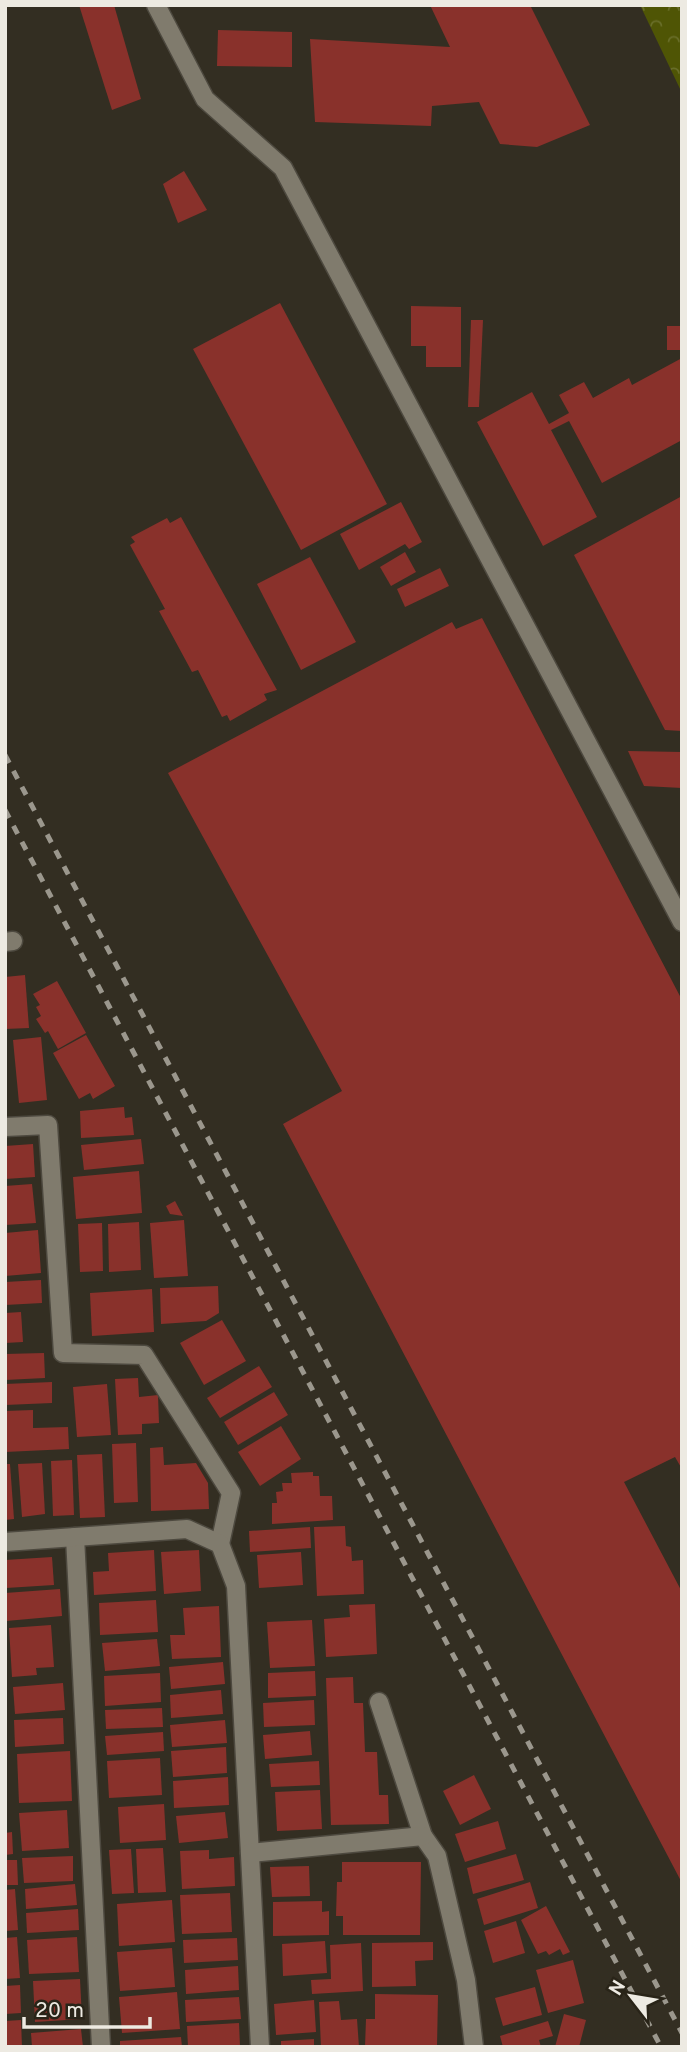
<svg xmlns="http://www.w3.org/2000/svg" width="687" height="2052" viewBox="0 0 687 2052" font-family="Overpass,sans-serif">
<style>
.park{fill:url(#park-crowns)}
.building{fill:#89312b}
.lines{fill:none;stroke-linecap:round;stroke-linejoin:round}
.minor-casing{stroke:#4d493f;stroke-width:21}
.minor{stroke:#807b6d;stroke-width:18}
.rail{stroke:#9b978d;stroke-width:5;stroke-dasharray:9 9;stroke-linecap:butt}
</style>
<defs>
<pattern id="park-crowns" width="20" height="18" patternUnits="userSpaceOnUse" patternTransform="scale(1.75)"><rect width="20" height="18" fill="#4f5505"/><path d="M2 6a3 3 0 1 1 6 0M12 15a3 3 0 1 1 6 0" fill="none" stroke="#696e29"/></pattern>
</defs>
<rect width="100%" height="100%" fill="#332e22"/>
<path class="park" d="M640 5H682V93Z"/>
<g class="building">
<path d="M79 5H114L141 99 112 110Z"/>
<path d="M430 5H530L590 125 537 147 500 144 479 102 432 106 431 126 315 122 310 39 450 47Z"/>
<path d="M218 30 292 32V67L217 66Z"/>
<path d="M184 171 207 210 178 223 163 184Z"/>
<path d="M280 303 387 504 301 550 193 349Z"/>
<path d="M411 306 461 307V367H426V346H411Z"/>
<path d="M471 320H483L479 407H468Z"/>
<rect x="667" y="326" width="15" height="24"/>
<path d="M682 358V440L602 483 569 421 551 430 597 517 543 546 477 422 532 392 549 424 569 413 559 395 584 382 593 398 629 378 632 385Z"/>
<path d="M682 496V731L665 730 574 555Z"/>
<path d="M401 502 422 542 409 549 405 544 359 570 340 534Z"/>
<path d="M181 517 277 690 264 694 267 700 230 721 227 715 222 717 198 670 192 672 159 611 165 609 130 545 135 542 131 537 167 518 170 523Z"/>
<path d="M405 552 416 572 391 586 380 567Z"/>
<path d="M310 557 356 642 301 670 257 584Z"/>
<path d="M440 568 449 586 405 607 397 589Z"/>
<path d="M482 618 682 1000V1469L675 1457 624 1482 682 1592V1883L283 1124 342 1091 168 773 452 622 456 629Z"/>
<path d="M628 751 682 752V788L644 786Z"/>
<path d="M25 975 29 1028 5 1029V977Z"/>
<path d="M57 981 86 1033 58 1049 48 1031 45 1033 36 1019 41 1016 36 1007 40 1005 33 994Z"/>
<path d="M86 1035 115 1086 93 1099 90 1093 79 1099 53 1053Z"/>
<path d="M41 1037 47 1100 19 1103 13 1040Z"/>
<path d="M124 1107 125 1118 132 1117 134 1135 81 1138 80 1111Z"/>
<path d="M141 1139 144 1164 84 1170 81 1145Z"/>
<path d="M33 1144 35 1177 5 1179V1146Z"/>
<path d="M139 1171 142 1213 76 1219 73 1177Z"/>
<path d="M32 1184 36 1223 5 1225V1186Z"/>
<path d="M175 1201 183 1216 170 1214 166 1206Z"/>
<path d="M184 1220 188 1276 154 1278 150 1223Z"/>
<path d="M139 1222 141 1270 109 1272 108 1224Z"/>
<path d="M102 1223 103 1271 80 1272 78 1224Z"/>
<path d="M38 1230 41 1273 5 1276V1233Z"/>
<path d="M41 1280 42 1303 5 1305V1282Z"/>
<path d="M218 1286 219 1313 206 1321 161 1324 160 1288Z"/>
<path d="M152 1289 154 1332 92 1336 90 1293Z"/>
<path d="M21 1312 23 1342 5 1343V1313Z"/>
<path d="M222 1320 246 1361 204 1385 180 1343Z"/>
<path d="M44 1353 45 1378 5 1380V1354Z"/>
<path d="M259 1366 272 1387 220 1418 207 1398Z"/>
<path d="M138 1378 139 1397 158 1395 159 1423 142 1424V1434L118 1435 115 1379Z"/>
<path d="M52 1382V1403L5 1405V1384Z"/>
<path d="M107 1384 111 1435 77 1437 73 1387Z"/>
<path d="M274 1392 288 1415 238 1445 224 1422Z"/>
<path d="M33 1410V1428L68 1427 69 1449 5 1452V1411Z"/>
<path d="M281 1426 301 1459 260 1486 238 1452Z"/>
<path d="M136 1443 138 1502 114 1503 112 1444Z"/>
<path d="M163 1447 164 1465 196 1463 208 1483 209 1509 151 1511 150 1448Z"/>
<path d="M102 1454 105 1517 80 1518 77 1455Z"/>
<path d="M72 1460 74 1515 53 1516 51 1461Z"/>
<path d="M42 1463 45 1514 22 1517 18 1464Z"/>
<path d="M5 1464H10L14 1519 5 1520Z"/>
<path d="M313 1472V1476H319L320 1496H332L333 1520 272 1524V1503H277L276 1492 283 1491 282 1483H292L291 1473Z"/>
<path d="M345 1526 346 1546 351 1547 352 1561 363 1560 364 1594 317 1596 314 1527Z"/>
<path d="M310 1527 311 1548 250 1552 249 1531Z"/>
<path d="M154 1550 156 1591 94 1595 93 1572 109 1571 108 1553Z"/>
<path d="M199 1550 201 1591 164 1594 161 1552Z"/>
<path d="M301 1552 303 1585 259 1588 257 1555Z"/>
<path d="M52 1557 54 1585 6 1588 5 1560Z"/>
<path d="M60 1589 62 1616 6 1621 5 1593Z"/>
<path d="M156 1600 158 1632 100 1635 99 1603Z"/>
<path d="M375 1604 377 1654 326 1657 324 1619 350 1617 349 1605Z"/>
<path d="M219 1606 221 1657 172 1659 170 1635H185L183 1608Z"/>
<path d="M312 1620 315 1666 270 1668 267 1622Z"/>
<path d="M51 1625 54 1667 36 1668 37 1675 12 1677 9 1628Z"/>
<path d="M157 1639 160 1666 105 1671 102 1643Z"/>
<path d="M223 1662 225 1684 171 1689 169 1667Z"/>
<path d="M315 1671 316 1696 268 1698V1673Z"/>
<path d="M160 1673 161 1702 105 1706 104 1676Z"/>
<path d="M353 1677 354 1703H363L365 1752H377L379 1795H388L389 1824 331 1825 326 1678Z"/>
<path d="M63 1683 65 1710 15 1714 13 1687Z"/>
<path d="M221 1690 223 1714 171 1718 170 1695Z"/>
<path d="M314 1700 315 1725 264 1727 263 1703Z"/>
<path d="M162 1708 163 1727 106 1729 105 1710Z"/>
<path d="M63 1718 64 1744 15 1747 14 1720Z"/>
<path d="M225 1720 227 1743 172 1747 170 1725Z"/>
<path d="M310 1731 312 1755 265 1759 263 1735Z"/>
<path d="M163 1732 164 1751 107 1755 105 1736Z"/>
<path d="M226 1747 227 1773 173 1777 171 1751Z"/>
<path d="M70 1751 72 1801 19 1803 17 1754Z"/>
<path d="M160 1758 162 1795 109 1798 107 1761Z"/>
<path d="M319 1761 320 1785 271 1787 269 1764Z"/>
<path d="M474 1775 491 1809 460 1825 443 1791Z"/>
<path d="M228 1777 229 1805 174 1808 173 1781Z"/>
<path d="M320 1790 322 1829 277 1831 275 1792Z"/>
<path d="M164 1804 166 1840 120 1843 118 1807Z"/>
<path d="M67 1810 69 1848 22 1851 19 1813Z"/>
<path d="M225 1812 228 1838 179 1843 176 1816Z"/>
<path d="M498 1821 506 1849 465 1862 455 1834Z"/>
<path d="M12 1832 13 1854 5 1855V1833Z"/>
<path d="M163 1848 166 1892 138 1893 136 1849Z"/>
<path d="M131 1849 134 1893 112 1894 109 1850Z"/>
<path d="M209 1850V1859L234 1857 235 1886 182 1889 180 1851Z"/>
<path d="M516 1854 524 1880 473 1894 467 1868Z"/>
<path d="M73 1856V1881L24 1883 22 1858Z"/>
<path d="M5 1860H17L18 1885H5Z"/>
<path d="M342 1862H421L420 1935H343V1916H336L337 1882H342Z"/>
<path d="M309 1866 310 1896 272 1897 270 1867Z"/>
<path d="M530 1882 538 1908 484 1925 477 1899Z"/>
<path d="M75 1884 77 1905 26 1909 25 1889Z"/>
<path d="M15 1889 18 1930 5 1931V1890Z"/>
<path d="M230 1893 232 1932 182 1934 180 1895Z"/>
<path d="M172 1900 175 1942 119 1946 117 1904Z"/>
<path d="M322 1901V1912L329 1911V1935L273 1936V1902Z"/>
<path d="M546 1906 570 1952 563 1955 560 1949 549 1955 546 1951 538 1954 521 1920Z"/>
<path d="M78 1909 79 1930 27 1933 26 1913Z"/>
<path d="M516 1921 525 1953 493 1963 484 1931Z"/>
<path d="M17 1937 20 1978 5 1979V1938Z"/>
<path d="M77 1937 79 1972 29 1974 27 1940Z"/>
<path d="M237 1938 238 1960 184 1963 183 1940Z"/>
<path d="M325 1941 327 1973 283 1976 282 1944Z"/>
<path d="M433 1942V1960L415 1961 416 1986 372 1987V1943Z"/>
<path d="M361 1943 363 1991 312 1994 311 1980 331 1979 330 1945Z"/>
<path d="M172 1948 175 1987 120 1991 117 1952Z"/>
<path d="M573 1960 584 2003 548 2013 536 1970Z"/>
<path d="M238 1966 239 1990 186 1994 185 1970Z"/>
<path d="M80 1979 82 2019 35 2022 33 1981Z"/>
<path d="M20 1985 21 2013 5 2014V1986Z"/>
<path d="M535 1987 542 2015 503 2026 495 1998Z"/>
<path d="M177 1992 180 2029 122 2033 119 1997Z"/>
<path d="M375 1994 438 1995 437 2047H365L366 2019H375Z"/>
<path d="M239 1997 241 2019 186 2022 185 2000Z"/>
<path d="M314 2000 316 2032 276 2035 274 2004Z"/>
<path d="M339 2001 341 2020 357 2019 359 2047H321L319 2002Z"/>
<path d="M564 2014 586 2020 579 2047H555Z"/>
<path d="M21 2020 22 2047H5V2021Z"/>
<path d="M548 2021 553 2036 539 2040 541 2047H503L500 2036Z"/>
<path d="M239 2023 240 2047H188L187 2026Z"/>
<path d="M81 2029 83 2047H32L31 2033Z"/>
<path d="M181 2037 182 2047H120V2041Z"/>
<path d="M314 2039V2047H281V2041Z"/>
</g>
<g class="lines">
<g class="minor-casing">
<g id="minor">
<path d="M156 5 205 99 283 168 682 922"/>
<path d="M5 942 13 941"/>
<path d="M5 1127 48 1125 63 1353 144 1355 231 1493 220 1544"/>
<path d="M75 1537 101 2047"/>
<path d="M5 1542 187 1529 220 1544 236 1586 260 2047"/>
<path d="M379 1702 423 1836 437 1856 466 1980 474 2047"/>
<path d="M250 1853 423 1836"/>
</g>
</g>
<use href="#minor" class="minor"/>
<g class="rail">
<path d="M5 755 682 2033"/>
<path d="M5 810 661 2047"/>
</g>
</g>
<rect width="687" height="2052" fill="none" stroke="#edeae2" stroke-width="14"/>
<g transform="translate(631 1996) rotate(301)" stroke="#292418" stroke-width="5" paint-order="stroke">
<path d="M0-5L12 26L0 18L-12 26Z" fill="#edeae2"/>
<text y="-10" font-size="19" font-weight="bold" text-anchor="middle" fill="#edeae2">N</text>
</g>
<path d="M24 2017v10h126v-10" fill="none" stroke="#edeae2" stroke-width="3.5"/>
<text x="35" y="2017" font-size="21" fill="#edeae2" stroke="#292418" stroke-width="5" paint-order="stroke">20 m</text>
</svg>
